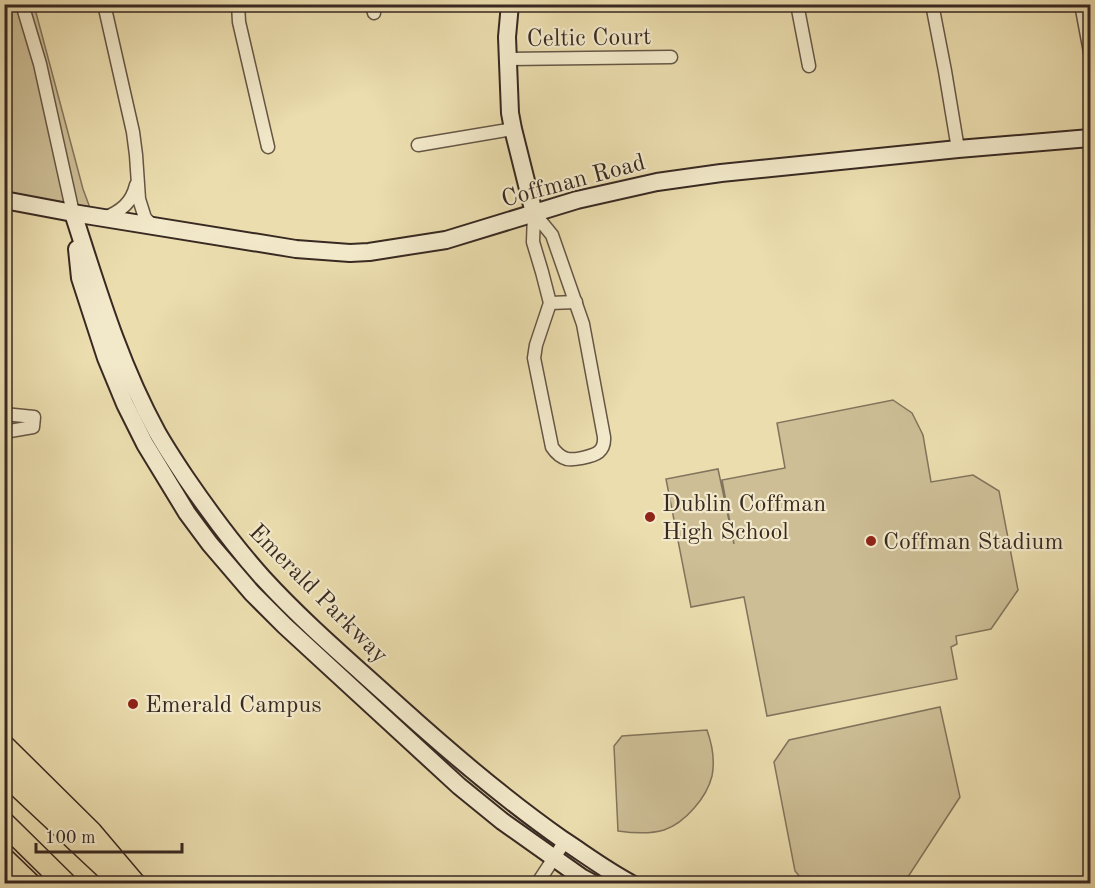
<svg xmlns="http://www.w3.org/2000/svg" width="1095" height="888" viewBox="0 0 1095 888" font-family="'Old Standard TT',serif">
<style>
.green{fill:#cdbe96;stroke:#82745c;stroke-width:1.5}
.lines{fill:none;stroke-linecap:round;stroke-linejoin:round}
.street-casing{stroke:#655645;stroke-width:15}
.secondary-casing{stroke:#382922;stroke-width:20}
.highway-casing{stroke:#382922;stroke-width:24}
.street{stroke:#f2e9ca;stroke-width:12}
.secondary{stroke:#f2e9ca;stroke-width:16}
.highway{stroke:#ebddae;stroke-width:21}
.poi-dot{fill:#8f2418;stroke:#f2e9ca;stroke-width:2}
.labels{text-anchor:middle;stroke-width:4.5;stroke-linejoin:round;paint-order:stroke}
.street-label{font-size:24px;fill:#382922;stroke:#f2e9ca}
.poi-label{font-size:24px;fill:#382922;stroke:#f2e9ca;text-anchor:start}
</style>
<rect width="100%" height="100%" fill="#ebddae"/>
<filter id="stains"><feTurbulence type="fractalNoise" baseFrequency=".00333" numOctaves="4"/><feColorMatrix values="0 0 0 0 .2 0 0 0 0 .09 0 0 0 0 .02 0 0 0 .5 -.17"/></filter>
<radialGradient id="worn" r=".72"><stop offset=".6" stop-color="#630" stop-opacity="0"/><stop offset="1" stop-color="#630" stop-opacity=".3"/></radialGradient>
<g class="green">
<path d="M4 5H34L83 189 93 216 5 200Z"/>
<path d="M893 400 912 413 923 435 931 482 973 475 999 491 1018 590 991 629 956 636 957 644 951 647 957 679 767 716 744 597 691 607 666 479 718 469 734 544 722 480 785 468 777 423Z"/>
<path d="M940 707 960 797 904 883H805L795 871 774 762 789 740Z"/>
<path d="M707 730C712 744 715 761 712 776 707 797 685 823 664 830 651 834 632 833 618 831L614 746 622 736Z"/>
</g>
<g class="lines">
<g class="street-casing">
<g id="street">
<path d="M22 4 40 64 73 213"/>
<path d="M104 4 133 132 136 155 139 199 145 218 152 225"/>
<path d="M238 4 239 22 268 147"/>
<path d="M372 4 374 13"/>
<path d="M797 4 809 66"/>
<path d="M932 4 945 71 958 149"/>
<path d="M1081 4 1090 52"/>
<path d="M507 59 671 57"/>
<path d="M418 145 513 129"/>
<path d="M534 213 552 235 583 324 604 437C605 452 596 455 582 458 577 459 572 460 567 459 560 457 556 453 552 447L534 358 536 345 550 303 542 272 533 242Z"/>
<path d="M104 218C120 212 132 203 136 185"/>
<path d="M550 303 576 302"/>
<path d="M4 414 34 417 33 427 4 432"/>
<path d="M537 884 565 841"/>
</g>
</g>
<g class="secondary-casing">
<g id="secondary">
<path d="M510 4 507 37 510 113 513 129 534 213"/>
<path d="M4 200 73 213 296 249 350 253 369 252 446 240 577 200 657 182 721 173 958 149 1090 138"/>
<path d="M73 213C97 287 119 363 157 432 166 448 176 463 186 478 210 513 235 547 263 578 306 625 355 666 402 709 453 755 506 800 563 840 586 855 607 871 632 884"/>
<path d="M77 249 80 278 106 358 125 404 145 444 187 513 210 544 252 593 285 626 459 786 502 821 581 877 594 884"/>
</g>
</g>
<g class="highway-casing">
<g id="highway">
<path d="M4 746 91 832 135 884"/>
<path d="M4 773 112 874"/>
<path d="M4 823 66 884"/>
<path d="M4 859 30 884"/>
</g>
</g>
<use href="#street" class="street"/>
<use href="#secondary" class="secondary"/>
<use href="#highway" class="highway"/>
</g>
<g class="poi-dot">
<circle cx="650" cy="517" r="6"/>
<circle cx="871" cy="541" r="6"/>
<circle cx="133" cy="704" r="6"/>
</g>
<g class="labels">
<g class="street-label">
<text transform="translate(589 37) rotate(-1)" y="8">Celtic Court</text>
<text transform="translate(573 180) rotate(-15)" y="8">Coffman Road</text>
<text transform="translate(319 593) rotate(45)" y="8">Emerald Parkway</text>
</g>
<g class="poi-label">
<text x="662" y="511">Dublin Coffman<tspan x="662" dy="28">High School</tspan></text>
<text x="883" y="549">Coffman Stadium</text>
<text x="145" y="712">Emerald Campus</text>
</g>
</g>
<rect width="1095" height="888" fill="none" stroke="#ebddae" stroke-width="24"/>
<rect x="6" y="6" width="1083" height="876" fill="none" stroke="#382922" stroke-width="3"/>
<rect x="12" y="12" width="1071" height="864" fill="none" stroke="#382922" stroke-width="1.5"/>
<path d="M36 843v9h146v-9" fill="none" stroke="#382922" stroke-width="3"/>
<text x="45" y="843" font-size="18" fill="#382922" stroke="#f2e9ca" stroke-width="4.5" paint-order="stroke">100 m</text>
<rect width="100%" height="100%" filter="url(#stains)"/>
<rect width="100%" height="100%" fill="url(#worn)"/>
</svg>
